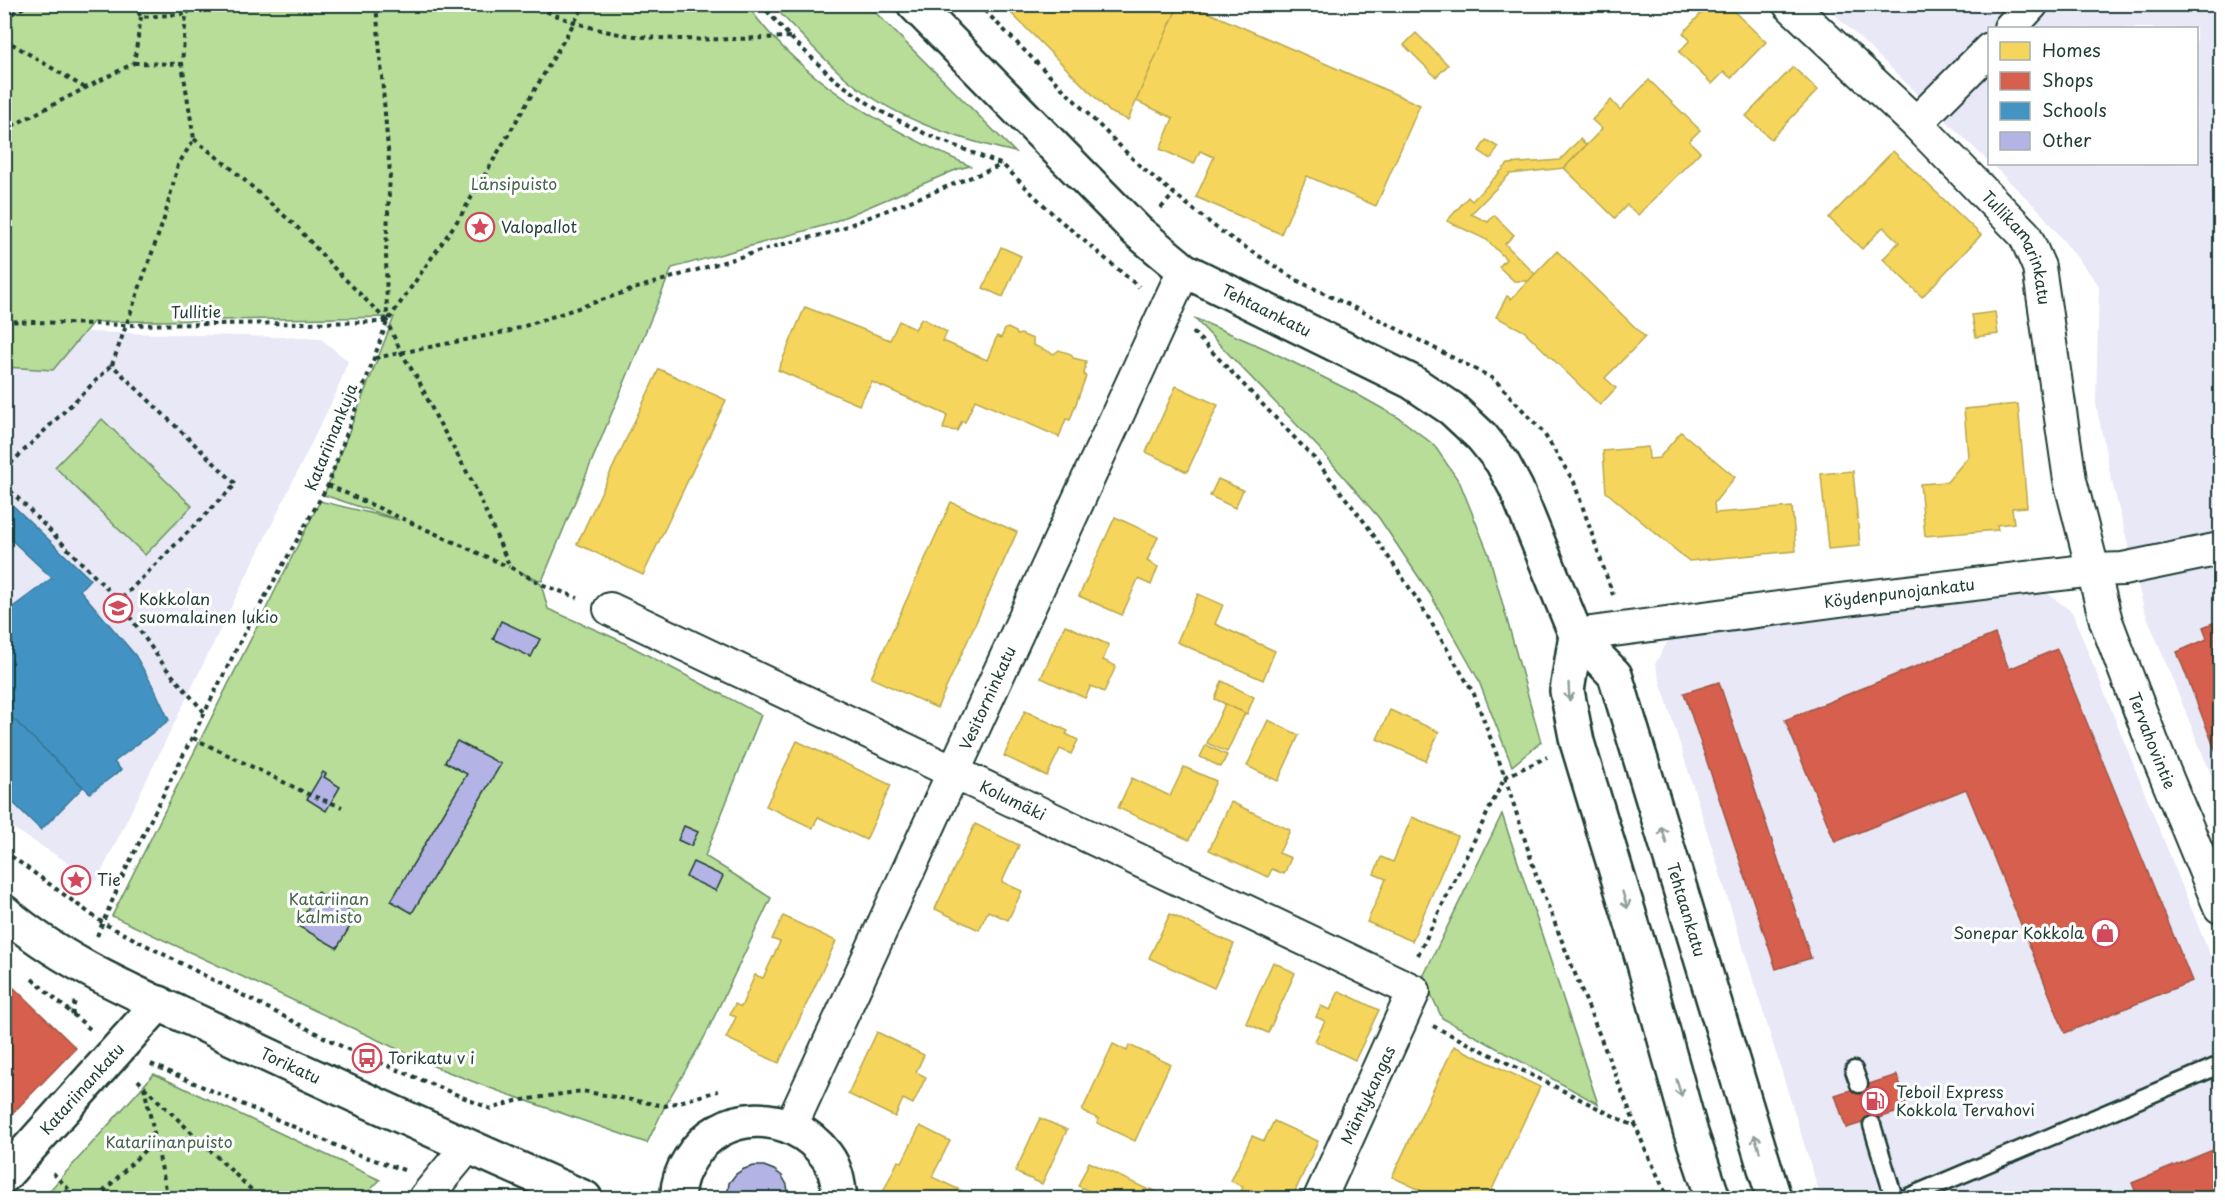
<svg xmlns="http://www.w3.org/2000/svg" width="2225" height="1203" viewBox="0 0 2225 1203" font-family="'Playpen Sans',sans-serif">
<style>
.built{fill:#e8e8f7}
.green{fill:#b7dd99;stroke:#6b8d66;stroke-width:1.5}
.homes{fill:#f6d55c;stroke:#b6a750;stroke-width:1.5}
.shops{fill:#d6604d;stroke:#9f5646;stroke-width:1.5}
.schools{fill:#4393c3;stroke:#387998;stroke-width:1.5}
.building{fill:#b4b3e5;stroke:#1f3d34;stroke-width:1.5}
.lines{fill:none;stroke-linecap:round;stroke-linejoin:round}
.lane-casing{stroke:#1f3d34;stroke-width:21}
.street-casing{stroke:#1f3d34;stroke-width:36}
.secondary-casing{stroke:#1f3d34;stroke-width:38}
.path{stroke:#1f3d34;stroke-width:4;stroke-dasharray:4.5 4.5;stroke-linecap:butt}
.lane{stroke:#fff;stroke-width:16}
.street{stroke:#fff;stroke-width:32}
.secondary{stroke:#fff;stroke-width:33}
.oneway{stroke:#8f9e9a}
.labels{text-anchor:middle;stroke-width:6;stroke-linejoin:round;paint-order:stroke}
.park-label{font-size:16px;fill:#45654d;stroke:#fff}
.poi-label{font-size:16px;fill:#1f3d34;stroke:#fff;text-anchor:start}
.street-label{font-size:16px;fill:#1f3d34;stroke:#fff}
</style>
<rect width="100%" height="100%" fill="#fff"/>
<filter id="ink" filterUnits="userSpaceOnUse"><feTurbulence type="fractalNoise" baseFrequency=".0167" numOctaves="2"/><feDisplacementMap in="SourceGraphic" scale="12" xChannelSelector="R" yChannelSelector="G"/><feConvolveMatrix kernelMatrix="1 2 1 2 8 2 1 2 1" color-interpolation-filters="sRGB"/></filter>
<g filter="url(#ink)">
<g class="built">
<path d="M1825 5H2220V797L2144 609 2110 473 2096 404 2099 285 2038 209 1991 164H2196V28H1990L1989 162Z"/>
<path d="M5 330 320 338 348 361 336 393 97 881 5 823Z"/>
<path d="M2042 589 2072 612 2220 980V1198H1821L1655 664 1669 639Z"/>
</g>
<g class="green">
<path d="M4 5H747C802 82 885 128 970 166L958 169 826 225 672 268 542 581 520 572 541 584 548 609 619 640 761 715 705 856 771 898 705 1036 665 1106 647 1143 487 1087 438 1068 112 916 320 501 399 520 324 495 394 317 93 322 53 370 5 367Z"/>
<path d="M772 5H868L1015 152C953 138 889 117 840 73 816 52 794 27 772 5Z"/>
<path d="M1194 318 1266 349 1351 391 1399 418 1434 445 1460 483 1489 555 1541 742 1512 766 1478 679 1430 594 1379 518 1319 448Z"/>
<path d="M102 419 192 506 145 555 55 467Z"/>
<path d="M1502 814 1598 1104 1442 1018 1423 977Z"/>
<path d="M154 1074 380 1180 362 1198H43Z"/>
</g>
<g class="homes">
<path d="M1002 4H1179L1128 120 1110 112Z"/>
<path d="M1179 4H1189L1420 105 1376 206 1307 176 1281 234 1196 197 1214 157 1200 151 1194 164 1160 149 1173 118 1136 101Z"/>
<path d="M1710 4H1726L1766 42 1731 78 1724 72 1712 84 1679 52 1690 40 1683 33Z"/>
<path d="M1416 33 1448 65 1436 77 1404 45Z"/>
<path d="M1793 67 1818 90 1771 139 1746 116Z"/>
<path d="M1649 80 1700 130 1689 141 1700 152 1638 215 1627 205 1615 218 1564 168 1602 129 1592 120 1611 100 1620 110Z"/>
<path d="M1580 139 1586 145 1564 168 1510 174 1471 214 1488 222 1494 215 1514 235 1505 244 1535 274 1529 281H1514L1499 267 1506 259 1487 240 1447 221 1468 197 1472 201 1508 164 1560 160Z"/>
<path d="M1486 140 1498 147 1491 159 1479 151Z"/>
<path d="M1893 151 1981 235 1922 297 1883 259 1899 242 1883 227 1862 249 1829 218Z"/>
<path d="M1001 247 1021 256 1003 297 983 288Z"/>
<path d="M1557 251 1645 337 1605 378 1616 388 1600 405 1524 331 1496 317 1507 296 1511 299Z"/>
<path d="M805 307 890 340 899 321 915 329 922 318 947 332 943 341 987 360 997 336 1001 338 1005 329 1008 328 1016 332 1017 335 1021 334 1033 339V345L1054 354 1059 350 1071 354 1073 358 1086 361 1084 375 1086 376 1070 420 1066 419 1059 437 975 400 965 422 962 421 957 431 943 429 947 415 872 382 859 405 778 370Z"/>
<path d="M1995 312 1998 334 1976 337 1972 315Z"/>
<path d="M659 369 726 400 643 575 577 544Z"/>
<path d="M1176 386 1218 405 1187 472 1146 452Z"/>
<path d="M2018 404 2027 507 2012 508 2014 523 1997 525 1998 530 1925 536 1920 484 1947 482 1968 457 1964 409Z"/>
<path d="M1681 432 1735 477 1714 503 1715 513 1792 507 1796 551 1689 561 1606 492 1603 451 1648 447 1649 459 1659 458Z"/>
<path d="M1853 471 1860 546 1828 549 1821 474Z"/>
<path d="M1218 479 1243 490 1235 508 1210 496Z"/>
<path d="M951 502 1017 532 937 708 871 678Z"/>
<path d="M1115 517 1158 537 1147 561 1158 567 1151 585 1138 579 1122 615 1079 596Z"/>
<path d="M1198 594 1223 605 1215 624 1275 651 1263 680 1177 642Z"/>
<path d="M1065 625 1109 645 1103 660 1116 666 1104 692 1091 686 1085 698 1041 678Z"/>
<path d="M1222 681 1254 697 1247 714 1215 699Z"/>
<path d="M1225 704 1245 713 1227 752 1207 743Z"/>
<path d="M1390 710 1439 732 1426 761 1377 739Z"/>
<path d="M1025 711 1068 731 1066 734 1078 740 1071 754 1060 749 1047 776 1004 756Z"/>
<path d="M1268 720 1299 735 1278 781 1247 766Z"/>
<path d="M797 741 891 785 866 840 818 817 813 828 766 806Z"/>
<path d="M1206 745 1227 755 1221 767 1200 757Z"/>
<path d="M1184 767 1216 781 1189 840 1118 808 1132 778 1170 796Z"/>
<path d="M1231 802 1290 830 1279 853 1291 858 1284 874 1272 869 1268 877 1209 850Z"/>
<path d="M1412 817 1457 836 1412 941 1367 922 1386 879 1374 874 1381 857 1393 862Z"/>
<path d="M975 824 1019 845 1002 882 1022 891 1008 920 988 911 979 930 935 909Z"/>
<path d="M1170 914 1234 944 1214 988 1149 958Z"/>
<path d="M783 916 836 941 779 1063 726 1038 736 1017 730 1014 735 1004 741 1007 755 975 763 978 780 942 772 939Z"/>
<path d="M1273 962 1295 973 1268 1033 1246 1023Z"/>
<path d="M1339 991 1379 1010 1355 1060 1315 1041 1325 1021 1316 1017 1321 1006 1330 1010Z"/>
<path d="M877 1032 924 1055 916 1072 926 1077 913 1104 903 1099 895 1117 848 1094Z"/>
<path d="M1113 1044 1127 1051 1129 1045 1170 1064 1135 1141 1097 1123 1099 1119 1082 1111Z"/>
<path d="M1454 1046 1540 1087 1488 1198H1437L1392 1177Z"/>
<path d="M1040 1118 1067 1130 1042 1184 1015 1172Z"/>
<path d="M1274 1121 1318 1141 1292 1198H1238L1243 1187 1231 1181 1252 1136 1264 1141Z"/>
<path d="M920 1126 950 1141 932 1177 977 1198H880L898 1161 902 1162Z"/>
<path d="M1089 1162 1147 1189 1143 1198H1104L1078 1186Z"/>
<path d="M1150 1189 1170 1198H1145Z"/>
</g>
<g class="shops">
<path d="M2220 610V762L2177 652 2207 639 2203 627 2218 621 2216 617Z"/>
<path d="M1995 634 2009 669 2057 649 2192 981 2065 1033 1966 789 1835 842 1785 720Z"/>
<path d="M1719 682 1811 958 1776 969 1684 693Z"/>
<path d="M11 985 76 1048 6 1120 4 1119V992Z"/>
<path d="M1897 1075 1908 1109 1846 1128 1835 1095Z"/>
<path d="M2220 1147V1198H2138L2132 1183Z"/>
</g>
<g class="schools">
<path d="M4 497 90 579 80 590 135 655 154 688 169 720 114 762 121 770 90 793 4 710V602L10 609 52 578 4 533Z"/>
<path d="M4 710 83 787 41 830 4 794Z"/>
</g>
<g class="building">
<path d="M501 621 540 639 531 657 493 639Z"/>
<path d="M457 741 501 764 412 913 391 901 467 774 445 762Z"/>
<path d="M323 772 326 774 324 777 340 787 326 811 307 799Z"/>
<path d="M684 826 698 832 691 846 678 840Z"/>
<path d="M693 862 723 876 716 891 686 877Z"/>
<path d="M317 892 357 915 337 948 298 926Z"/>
<path d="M754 1166H764L774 1170 782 1176 787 1185 789 1198H727L729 1183 736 1174 744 1169Z"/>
</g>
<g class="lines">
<g class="lane-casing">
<g id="lane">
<path d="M1854 1070 1859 1084"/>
<path d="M1872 1125 1894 1198"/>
<path d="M1906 1198 2220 1065"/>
</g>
</g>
<g class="street-casing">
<g id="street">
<path id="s1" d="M1789 4 1916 123 2025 235 2039 267 2070 480 2106 621 2154 747 2220 907"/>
<path d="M2010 28 2032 4"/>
<path d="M1916 123 1990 49"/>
<path id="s2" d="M610 609 1414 991 1320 1198"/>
<path id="s3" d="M1576 635 1847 599 2094 570 2123 569 2220 549"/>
<path id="s4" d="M791 1126 1184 270"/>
<path d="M425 1198 468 1146"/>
</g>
</g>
<g class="secondary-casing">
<g id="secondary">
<path id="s5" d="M914 4 1137 231 1184 270 1412 382 1452 409 1482 437 1502 462 1516 488 1576 635 1615 675 1774 1198"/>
<path d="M1576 635 1567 691 1577 742 1643 960 1691 1133 1713 1198"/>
<path id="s6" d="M4 912C65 965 141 995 213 1029 336 1088 461 1143 585 1198"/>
<path id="s7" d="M4 1176 159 1003"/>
<path d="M678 1198C677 1185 682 1171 690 1159 721 1108 790 1108 826 1155 836 1168 838 1183 840 1198"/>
</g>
</g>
<g class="path">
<path d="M134 4 141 17 186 14"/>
<path d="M197 4 186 14 182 64 194 139 178 165 164 219 112 365 236 484 119 601 165 667 205 713"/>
<path d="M376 4 390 174 386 252 387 322 402 354 419 381 435 415 473 483 510 567 541 584 578 598"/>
<path d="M530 4C560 18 595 31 627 35 681 42 736 39 790 37"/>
<path d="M761 4 790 37 834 79 878 110 928 135 1003 165 1056 217 1139 287"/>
<path d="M978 4 1141 167 1219 230 1296 280 1380 320 1494 379 1543 432 1574 482 1613 595"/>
<path d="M4 18 30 4"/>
<path d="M4 39 85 88"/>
<path d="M134 63 182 64"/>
<path d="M4 130 134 63 141 17"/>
<path d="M194 139 232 169 297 227 333 267 387 321"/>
<path d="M1161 208 1174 194"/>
<path d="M4 321 124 325 387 322"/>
<path d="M1193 332 1314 458 1366 524 1419 602 1474 694 1505 777 1538 881 1643 1144 1668 1198"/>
<path d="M375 358 510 331 640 287 780 245 829 233 1002 165"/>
<path d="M4 470 112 365"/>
<path d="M4 484 119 601"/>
<path d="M328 485 509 567"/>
<path d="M193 738 308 794 342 807"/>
<path d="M4 851 103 923 343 1047 491 1109 516 1101 582 1091 665 1106 718 1091"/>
<path d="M97 936 126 869 244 634 328 485 387 322 460 217 585 4"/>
<path d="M1418 955 1505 777 1547 757"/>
<path d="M32 979 90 1029"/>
<path d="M72 1015 75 1000"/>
<path d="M1433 1026 1636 1127"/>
<path d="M151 1064 351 1152 404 1170"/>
<path d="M138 1080 144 1087 168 1198"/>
<path d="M144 1087 260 1198"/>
<path d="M53 1173 77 1198"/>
<path d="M97 1198 155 1140"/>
</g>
<use href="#lane" class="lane"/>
<use href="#street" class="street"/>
<use href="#secondary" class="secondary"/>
</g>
<defs><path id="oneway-shaft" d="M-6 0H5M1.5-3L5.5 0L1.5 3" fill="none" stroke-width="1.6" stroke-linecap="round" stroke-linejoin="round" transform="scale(1.5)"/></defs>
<g class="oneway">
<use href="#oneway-shaft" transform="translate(1569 692) rotate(87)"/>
<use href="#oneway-shaft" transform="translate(1664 835) rotate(-107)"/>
<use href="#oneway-shaft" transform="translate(1625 900) rotate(73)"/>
<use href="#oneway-shaft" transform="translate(1679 1088) rotate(74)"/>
<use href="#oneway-shaft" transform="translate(1757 1143) rotate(-107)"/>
</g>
</g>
<defs>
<g id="sight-ring" transform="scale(1.5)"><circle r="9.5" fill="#fff" stroke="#d1495b" stroke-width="1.5"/><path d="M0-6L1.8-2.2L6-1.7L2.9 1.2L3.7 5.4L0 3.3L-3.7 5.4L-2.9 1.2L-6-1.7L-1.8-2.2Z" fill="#d1495b"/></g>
<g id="school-ring" transform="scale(1.5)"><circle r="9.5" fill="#fff" stroke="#d1495b" stroke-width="1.5"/><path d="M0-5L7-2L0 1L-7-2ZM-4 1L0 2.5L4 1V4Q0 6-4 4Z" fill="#d1495b"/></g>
<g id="shop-ring" transform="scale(1.5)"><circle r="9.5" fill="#fff" stroke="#d1495b" stroke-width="1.5"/><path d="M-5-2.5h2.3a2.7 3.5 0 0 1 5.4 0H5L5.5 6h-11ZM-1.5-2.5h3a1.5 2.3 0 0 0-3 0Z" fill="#d1495b"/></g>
<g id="bus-ring" transform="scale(1.5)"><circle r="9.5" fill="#fff" stroke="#d1495b" stroke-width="1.5"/><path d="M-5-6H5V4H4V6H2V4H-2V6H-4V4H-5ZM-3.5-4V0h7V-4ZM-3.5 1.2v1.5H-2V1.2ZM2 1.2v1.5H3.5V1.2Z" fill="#d1495b"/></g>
<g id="fuel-ring" transform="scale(1.5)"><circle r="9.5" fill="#fff" stroke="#d1495b" stroke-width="1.5"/><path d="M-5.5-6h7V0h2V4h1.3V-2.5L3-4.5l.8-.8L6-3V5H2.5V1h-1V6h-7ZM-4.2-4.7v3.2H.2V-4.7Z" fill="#d1495b"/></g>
</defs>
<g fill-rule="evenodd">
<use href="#sight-ring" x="480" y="227"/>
<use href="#school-ring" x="118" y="608"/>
<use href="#sight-ring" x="76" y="880"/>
<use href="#shop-ring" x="2105" y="933"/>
<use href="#bus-ring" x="367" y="1058"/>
<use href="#fuel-ring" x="1875" y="1101"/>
</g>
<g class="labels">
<g class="park-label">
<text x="514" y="190">Länsipuisto</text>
<text x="329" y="905">Katariinan<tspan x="329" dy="18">kalmisto</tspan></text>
<text x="169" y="1148">Katariinanpuisto</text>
</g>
<g class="poi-label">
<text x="501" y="233">Valopallot</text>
<text x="139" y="605">Kokkolan<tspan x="139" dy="18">suomalainen lukio</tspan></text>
<text x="97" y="886">Tie</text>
<text x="2084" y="939" text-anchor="end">Sonepar Kokkola</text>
<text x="388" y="1064">Torikatu v i</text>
<text x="1896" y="1098">Teboil Express<tspan x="1896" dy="18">Kokkola Tervahovi</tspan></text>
</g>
<g class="street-label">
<text dy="6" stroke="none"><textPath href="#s1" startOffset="338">Tullikamarinkatu</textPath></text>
<text dy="6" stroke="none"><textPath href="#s5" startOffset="471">Tehtaankatu</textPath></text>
<text transform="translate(196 312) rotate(-1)" y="6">Tullitie</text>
<text transform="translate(331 437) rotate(-68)" y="6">Katariinankuja</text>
<text dy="6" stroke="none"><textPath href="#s3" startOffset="326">Köydenpunojankatu</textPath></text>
<text dy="6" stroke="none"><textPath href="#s4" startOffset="471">Vesitorninkatu</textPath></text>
<text dy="6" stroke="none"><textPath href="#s1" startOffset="854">Tervahovintie</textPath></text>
<text dy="6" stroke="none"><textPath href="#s2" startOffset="446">Kolumäki</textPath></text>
<text dy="6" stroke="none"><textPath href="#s5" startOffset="1244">Tehtaankatu</textPath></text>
<text dy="6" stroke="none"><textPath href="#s6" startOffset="326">Torikatu</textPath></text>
<text dy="6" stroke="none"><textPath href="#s7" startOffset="117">Katariinankatu</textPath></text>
<text transform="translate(1368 1095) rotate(-65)" y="6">Mäntykangas</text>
</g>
</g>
<rect width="2225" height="1203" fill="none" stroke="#fff" stroke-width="24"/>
<rect x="12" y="12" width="2201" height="1179" fill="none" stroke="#1f3d34" stroke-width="2" filter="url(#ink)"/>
<rect x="1988" y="27" width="210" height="138" fill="#ffffff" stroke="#a5b1ae" stroke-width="1.5"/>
<rect x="2000" y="42" width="30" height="18" fill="#f6d55c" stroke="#a5b1ae" stroke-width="1.5"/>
<text x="2042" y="57" font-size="18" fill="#1f3d34">Homes</text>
<rect x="2000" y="72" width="30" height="18" fill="#d6604d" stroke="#a5b1ae" stroke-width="1.5"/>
<text x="2042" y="87" font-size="18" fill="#1f3d34">Shops</text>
<rect x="2000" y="102" width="30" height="18" fill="#4393c3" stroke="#a5b1ae" stroke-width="1.5"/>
<text x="2042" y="117" font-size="18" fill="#1f3d34">Schools</text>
<rect x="2000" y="132" width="30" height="18" fill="#b4b3e5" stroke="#a5b1ae" stroke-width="1.5"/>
<text x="2042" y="147" font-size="18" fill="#1f3d34">Other</text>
</svg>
